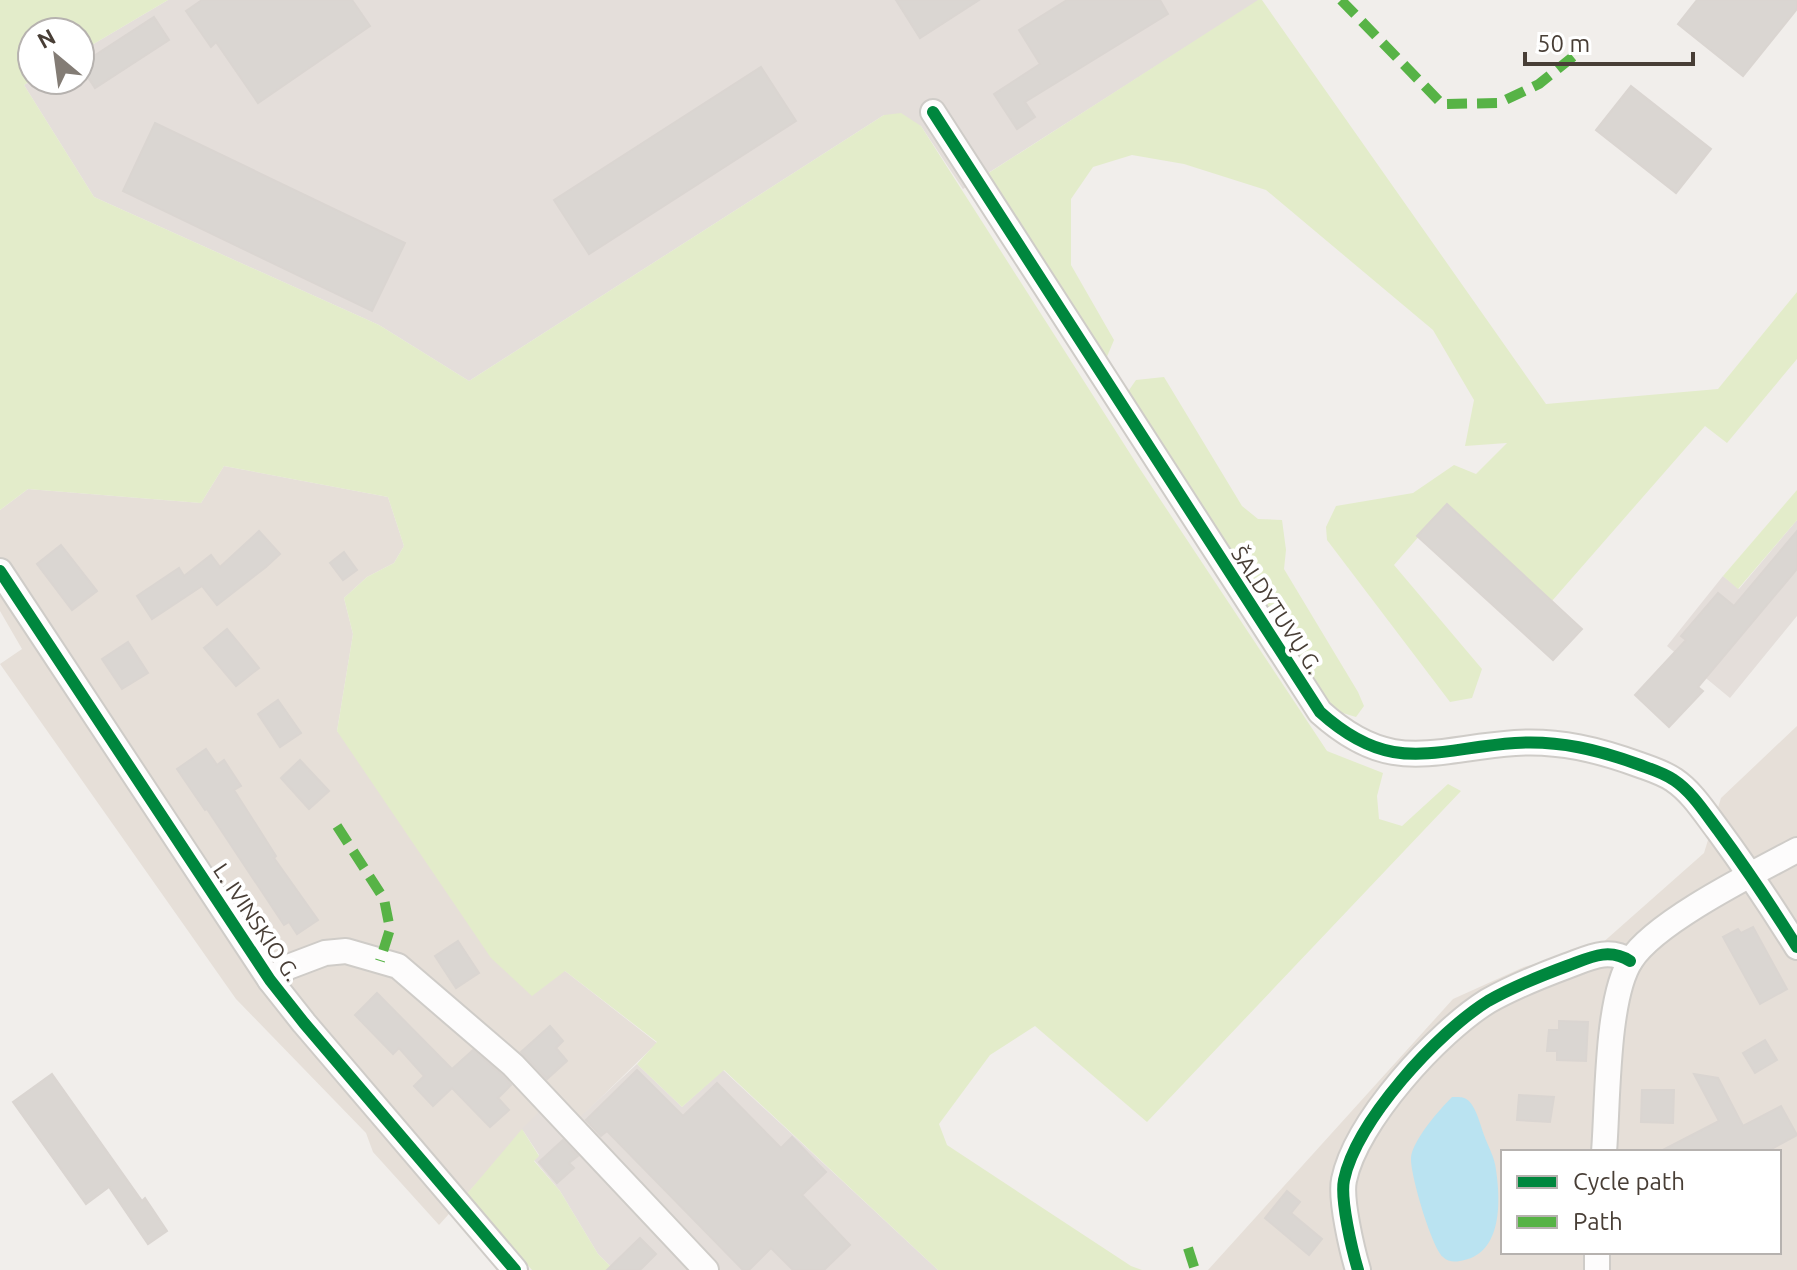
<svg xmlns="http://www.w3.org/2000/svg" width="1797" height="1270" viewBox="0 0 1797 1270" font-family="Ubuntu,sans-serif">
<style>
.residential{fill:#e6dfd8;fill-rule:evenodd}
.industrial{fill:#e4deda}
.green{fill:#e3ecca}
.water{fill:#bae3f1}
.building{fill:#dad6d2;stroke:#dad5d1;stroke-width:2}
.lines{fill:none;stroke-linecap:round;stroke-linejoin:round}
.minor-casing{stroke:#cfccc8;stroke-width:28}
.minor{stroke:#fdfcfc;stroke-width:24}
.quiet{stroke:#57b346;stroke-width:10;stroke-dasharray:20 10;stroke-linecap:butt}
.cycleway-casing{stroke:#fff;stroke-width:17}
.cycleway{stroke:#00873e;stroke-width:12}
.labels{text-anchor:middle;stroke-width:8;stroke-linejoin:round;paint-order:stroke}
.street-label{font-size:22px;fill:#483e36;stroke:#fff}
</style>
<rect width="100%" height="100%" fill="#f1eeeb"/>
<g class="residential">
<path d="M224 466 388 497 404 546 394 563 367 577 344 598 353 634 337 731 565 971 657 1043 580 1118 556 1095 439 1225 373 1152 366 1133 236 999 0 664 22 649 0 611V510L28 489 201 503Z"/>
<path d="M1797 726V1270H1208L1453 999 1524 967 1600 945 1704 853 1721 798ZM1503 1152H1779V1252H1503Z"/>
</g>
<g class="industrial">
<path d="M168 0H1258V1L963 189 921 126 884 115 469 381 379 325 94 197 24 85 32 80H80V52Z"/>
<path d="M1797 520V616L1730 698 1667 646 1723 576 1739 589Z"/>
<path d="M637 1064 682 1107 723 1070 938 1270H614L598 1254 560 1191 534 1160 539 1155 522 1129 557 1094 580 1117Z"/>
</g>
<g class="green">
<path d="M0 0H168L80 52V32H32V80L24 85 94 197 379 325 469 381 884 115 901 113 921 126 1138 466 1327 751 1383 773 1377 796 1379 819 1402 826 1448 784 1461 791 1147 1122 1035 1026 990 1055 939 1124 947 1145 1131 1266 1142 1270H938L724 1070 682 1107 637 1064 657 1042 565 971 532 996 491 958 337 731 353 634 344 598 367 577 394 563 404 546 388 497 224 466 201 503 28 489 0 510Z"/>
<path d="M1258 0H1262L1546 404 1718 389 1797 292V359L1727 443 1705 426 1552 601 1447 504 1394 565 1482 669 1472 698 1450 702 1327 540 1326 527 1336 506 1413 493 1454 465 1476 474 1507 443 1465 446 1474 400 1433 330 1266 190 1184 164 1132 155 1093 167 1071 199V265L1114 340 1106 359 987 174Z"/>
<path d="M1164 377 1242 506 1258 519 1282 520 1286 550 1284 569 1358 692 1364 706 1356 717 1336 711 1314 686 1127 393 1136 380Z"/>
<path d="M1797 490V520L1738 589 1723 576Z"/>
<path d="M522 1129 539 1156 534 1161 560 1191 598 1254 614 1270H532L466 1195Z"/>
</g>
<path class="water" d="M1452 1097C1458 1097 1464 1096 1469 1101 1477 1110 1480 1124 1484 1135 1488 1146 1495 1158 1496 1170 1501 1203 1502 1255 1460 1261 1454 1262 1448 1262 1443 1257 1432 1248 1410 1174 1411 1158 1412 1141 1439 1110 1452 1097Z"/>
<g class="building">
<path d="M202 0H352L370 26 258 103 216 42 211 47 186 11Z"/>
<path d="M896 0H979L920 38Z"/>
<path d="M1067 0H1160L1168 14 1025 102 1035 117 1017 129 994 94 1040 64 1019 30Z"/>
<path d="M1697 0H1797V9L1743 76 1678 24Z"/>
<path d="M154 17 169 40 95 88 80 65Z"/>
<path d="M761 67 796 121 589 254 554 200Z"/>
<path d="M1631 86 1711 149 1676 193 1596 130Z"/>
<path d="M155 123 405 243 372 311 123 191Z"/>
<path d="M1447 504 1582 629 1553 660 1417 536Z"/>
<path d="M259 531 280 554 266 567 217 605 202 586 152 619 137 596 179 568 184 576 211 555 220 567Z"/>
<path d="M1797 531V569L1698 687 1703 691 1669 727 1635 695 1686 640 1681 636 1718 593 1734 606Z"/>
<path d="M61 545 97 591 72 610 37 564Z"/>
<path d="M344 552 357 570 343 580 330 563Z"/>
<path d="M227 629 259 668 236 686 204 648Z"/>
<path d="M128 642 148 673 122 689 102 659Z"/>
<path d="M278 700 301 733 280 747 258 714Z"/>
<path d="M206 749 217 765 224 760 241 786 234 790 276 856 274 858 318 920 297 934 289 922 284 925 207 809 205 810 177 769Z"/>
<path d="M300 760 329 791 309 809 281 778Z"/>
<path d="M1753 927 1787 989 1760 1004 1723 937 1738 929 1741 933Z"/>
<path d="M458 941 479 973 456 988 435 956Z"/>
<path d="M377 993 452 1069 473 1050 503 1076 511 1085 498 1098 509 1110 490 1127 452 1088 433 1106 414 1086 424 1076 399 1048 393 1054 355 1015Z"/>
<path d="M1559 1021 1588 1022 1586 1061 1557 1060V1051H1547L1549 1030H1559Z"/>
<path d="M550 1026 563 1041 556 1048 567 1061 547 1079 521 1052Z"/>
<path d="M1765 1040 1777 1060 1755 1073 1743 1053Z"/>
<path d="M637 1070 683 1116 717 1083 781 1148 792 1137 826 1172 802 1195 850 1245 824 1270H793L771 1248 749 1270H743L607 1131 601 1136 586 1120Z"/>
<path d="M52 1074 142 1201 145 1198 167 1231 148 1244 109 1187 86 1204 13 1102Z"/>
<path d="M1694 1074 1718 1078 1743 1126 1781 1106 1797 1135 1766 1152H1659L1719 1121Z"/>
<path d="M1642 1090H1674L1673 1123 1641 1122Z"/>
<path d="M1519 1095 1554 1097 1550 1122 1517 1120Z"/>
<path d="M563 1140 578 1156 569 1163 574 1168 557 1183 539 1162Z"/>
<path d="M1287 1191 1300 1202 1291 1213 1322 1239 1309 1255 1265 1218Z"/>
<path d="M640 1238 656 1254 640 1270H607Z"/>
</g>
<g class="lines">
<g class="minor-casing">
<g id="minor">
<path d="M933 112 1320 712C1391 776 1432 749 1515 743 1559 740 1599 750 1640 765 1651 769 1664 773 1674 780 1692 792 1705 813 1718 830 1746 868 1772 907 1797 947"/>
<path d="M0 571 270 980 304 1023 515 1270"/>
<path d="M270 980 288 967 325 953 346 951 398 966 513 1065 706 1270"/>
<path d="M1604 1152C1608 1104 1606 998 1631 960 1655 922 1754 873 1797 850"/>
<path d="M1358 1270C1352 1250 1340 1199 1344 1180 1356 1121 1438 1032 1488 1001 1513 987 1540 976 1567 966 1589 958 1608 947 1630 961"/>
<path d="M1597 1270V1252"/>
</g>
</g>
<use href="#minor" class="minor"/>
<g class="quiet">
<path d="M1341 0 1442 104 1499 103 1539 84 1575 55"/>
<path d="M337 826 384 899 390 929 380 961"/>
<path d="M1188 1248 1195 1270"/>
</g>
<g class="cycleway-casing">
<g id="cycleway">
<path d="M933 112 1320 712C1391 776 1432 749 1515 743 1559 740 1599 750 1640 765 1651 769 1664 773 1674 780 1692 792 1705 813 1718 830 1746 868 1772 907 1797 947"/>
<path d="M0 571 270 980 304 1023 515 1270"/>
<path d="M1358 1270C1352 1250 1340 1199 1344 1180 1356 1121 1438 1032 1488 1001 1513 987 1540 976 1567 966 1589 958 1608 947 1630 961"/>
</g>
</g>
<use href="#cycleway" class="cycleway"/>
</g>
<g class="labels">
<g class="street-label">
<text transform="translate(1277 610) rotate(57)" y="8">ŠALDYTUVŲ G.</text>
<text transform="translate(257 922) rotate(56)" y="8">L. IVINSKIO G.</text>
</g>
</g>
<rect x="1501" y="1150" width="280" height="104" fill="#ffffff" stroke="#b6b2af" stroke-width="2"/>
<rect x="1517" y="1176" width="40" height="12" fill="#00873e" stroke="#b6b2af" stroke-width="2"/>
<text x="1573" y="1190" font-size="24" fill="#483e36">Cycle path</text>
<rect x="1517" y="1216" width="40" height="12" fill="#57b346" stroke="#b6b2af" stroke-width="2"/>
<text x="1573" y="1230" font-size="24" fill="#483e36">Path</text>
<g transform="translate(56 56) rotate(331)"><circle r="38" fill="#ffffff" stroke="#b6b2af" stroke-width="2"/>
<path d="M0-6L14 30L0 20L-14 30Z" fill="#837c75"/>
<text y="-12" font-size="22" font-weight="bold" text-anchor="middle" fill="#483e36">N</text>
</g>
<path d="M1525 52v12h168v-12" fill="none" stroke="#483e36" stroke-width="4"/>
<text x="1537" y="52" font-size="24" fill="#483e36" stroke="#ffffff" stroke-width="6" paint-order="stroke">50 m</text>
</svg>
